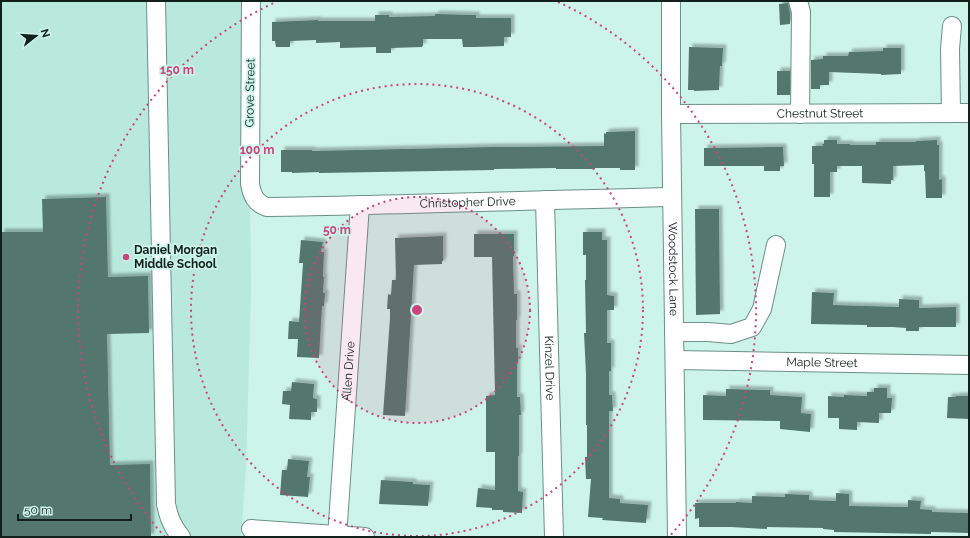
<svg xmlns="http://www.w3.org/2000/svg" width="970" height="538" viewBox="0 0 970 538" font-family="Raleway,sans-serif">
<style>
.built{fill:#b9e9dc}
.building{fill:#53766d;filter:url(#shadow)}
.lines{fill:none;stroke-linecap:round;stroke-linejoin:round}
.minor-casing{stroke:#6c9087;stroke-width:20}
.minor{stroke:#fff;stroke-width:18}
.ring{fill:none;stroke:#cb437f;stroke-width:2;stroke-dasharray:2 4}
.poi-dot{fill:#cb437f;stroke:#cdf4e9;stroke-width:1.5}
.labels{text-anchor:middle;stroke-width:3.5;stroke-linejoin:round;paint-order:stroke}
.street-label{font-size:12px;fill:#12201c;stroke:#cdf4e9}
.poi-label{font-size:12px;font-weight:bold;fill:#12201c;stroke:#cdf4e9;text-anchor:start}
.centre{fill:#cb437f;stroke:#cdf4e9;stroke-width:2}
.ring-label{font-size:12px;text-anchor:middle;font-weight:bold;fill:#cb437f;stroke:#cdf4e9;stroke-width:3.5;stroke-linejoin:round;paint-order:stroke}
</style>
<defs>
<filter id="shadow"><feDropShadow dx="3.5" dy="-3.5" stdDeviation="1" flood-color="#0004"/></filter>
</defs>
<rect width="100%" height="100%" fill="#cdf4e9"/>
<path class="built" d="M1 1H251L250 184 251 293 246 469 241 537H1Z"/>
<g class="building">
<path d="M788 3 790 13V24L780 25 779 4Z"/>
<path d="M435 14 476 15V18H511V37H504V46L475 47H463L462 39H423V46H422V47L391 48V53H376V47L340 48V42L316 43V40L290 41V47H276L275 41H272V22L318 20V21H375V15H389V17L435 16Z"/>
<path d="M689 47 723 48 722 66H720L719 90 694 91V90H688Z"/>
<path d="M883 48H901V74L881 75V74L829 72V85H820V89H811V60L823 59V56H848L849 52 883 51Z"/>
<rect x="777" y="71" width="13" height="24"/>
<path d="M635 131V170H620V168H595V169H556V168L494 169V170L319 173V172L292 173V172H281V150H312V151L494 147 604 146V133L606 134V132Z"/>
<path d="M824 140H837V144H850V145H876V142H916V141L937 140V145H939V180L942 179V198H926L925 171H924V165L893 166V180H891V184L862 183V166H837V172H830V197H814V164H812V146H823L822 144H824Z"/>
<path d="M783 147 784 166H780V171H764V166H704V148Z"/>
<path d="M106 197 108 277 148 276 149 333 107 334 110 465 150 464 151 537H1V232H43L42 199Z"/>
<path d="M695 209H719L720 314 696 315Z"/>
<path d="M583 232H602V240H607V295L614 296V310H607V343H611V371H609V395H612L613 411H609V498L620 499V503L648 505 646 523 602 520 603 518 588 517 591 479H586L585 457H587V425H586V374L584 333H586L585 280H586V255H583Z"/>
<path d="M474 234H514V256H513L514 294H517V320H516V348H518V363H517V397H520L521 415H519V456H518V491L523 492 522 513 503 512V510H492V508L476 507 478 488 495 490V452H486V396L495 395 492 257H474Z"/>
<path d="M443 236V261H442V264L414 265 405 416 383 415 390 318V309H387L388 294 391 295 392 280H396L395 238Z"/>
<path d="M301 240 323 242 321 252H324L323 277H324L323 293H325L324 306H322L319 358 297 357 298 339H288L289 321 299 322 303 263H299Z"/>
<path d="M812 292 834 293 833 305 899 307V299L919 300V308L956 307V327H919V331H906V328L893 327H867V325L811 324Z"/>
<path d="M292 382 314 384 313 398 317 399V412H311V420L289 419 290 405 282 404 283 391H291Z"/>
<path d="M874 388H887V398H892L891 413H879V423L857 422V430L839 429V418H828V396L844 397V395L867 396V392H874Z"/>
<path d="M726 389 770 390V395L802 397 801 413 811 414 810 432 780 429V421L703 420V395L726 396Z"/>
<path d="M956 396H969V419L947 418 948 397H956Z"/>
<path d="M288 459 309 461 307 477H310L308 497 280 495 282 470H287Z"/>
<path d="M381 480 413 482V484L430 485 428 506 379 504Z"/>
<path d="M836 493 849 494V506L908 507V500L921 501 920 509 932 510V512L969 513V533L931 532V534L834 532V530L823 529V528L767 527V529L731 527H699V518L695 519V503H736V502L752 503V496L785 497V494L809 495V500L836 501Z"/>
</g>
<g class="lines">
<g class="minor-casing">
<g id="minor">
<path d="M156 1 166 504C169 518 172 526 181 537"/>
<path id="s1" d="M251 1 250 184C252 195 255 203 267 207 402 205 537 200 672 197"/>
<path id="s2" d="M671 1V114L677 537"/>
<path d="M798 1 801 12 800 114"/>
<path d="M951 113 950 49 952 26"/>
<path id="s3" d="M671 114 969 113"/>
<path id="s4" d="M545 200 554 537"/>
<path d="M674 332H708L731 334 752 327 762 309 776 245"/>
<path id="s5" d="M675 360 969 365"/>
<path d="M251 529 365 537"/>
<path id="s6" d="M337 537 360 205"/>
</g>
</g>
<use href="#minor" class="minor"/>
</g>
<circle cx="417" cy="310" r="113" fill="#cb437f" fill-opacity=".12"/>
<g class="ring">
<circle cx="417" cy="310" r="113"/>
<circle cx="417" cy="310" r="226"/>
<path d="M165 537A339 339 0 0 1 276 2M558 2A339 339 0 0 1 669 537"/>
</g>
<circle class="poi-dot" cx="126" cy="257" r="4"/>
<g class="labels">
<g class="street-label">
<text transform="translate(250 93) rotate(-89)" y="4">Grove Street</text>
<text dy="4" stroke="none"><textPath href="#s3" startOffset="149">Chestnut Street</textPath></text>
<text dy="4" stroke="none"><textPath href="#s1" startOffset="414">Christopher Drive</textPath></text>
<text dy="4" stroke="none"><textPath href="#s2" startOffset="268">Woodstock Lane</textPath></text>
<text dy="4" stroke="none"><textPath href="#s5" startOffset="147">Maple Street</textPath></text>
<text dy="4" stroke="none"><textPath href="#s4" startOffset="168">Kinzel Drive</textPath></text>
<text dy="4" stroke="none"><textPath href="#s6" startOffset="166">Allen Drive</textPath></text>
</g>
<g class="poi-label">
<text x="134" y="254">Daniel Morgan<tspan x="134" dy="14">Middle School</tspan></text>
</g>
</g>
<circle cx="417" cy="310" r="6" class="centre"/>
<g class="ring-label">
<text x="177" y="74">150 m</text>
<text x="257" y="154">100 m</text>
<text x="337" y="234">50 m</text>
</g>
<rect width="970" height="538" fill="none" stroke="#12201c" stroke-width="4"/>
<g transform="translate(36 36) rotate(73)" stroke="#cdf4e9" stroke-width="3" paint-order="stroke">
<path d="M0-3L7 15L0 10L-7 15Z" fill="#12201c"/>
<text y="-6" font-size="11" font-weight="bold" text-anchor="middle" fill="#12201c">N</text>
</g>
<path d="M18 514v6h113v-6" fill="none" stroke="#12201c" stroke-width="2"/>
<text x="24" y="514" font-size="12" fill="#12201c" stroke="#cdf4e9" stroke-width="3" paint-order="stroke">50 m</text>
</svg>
